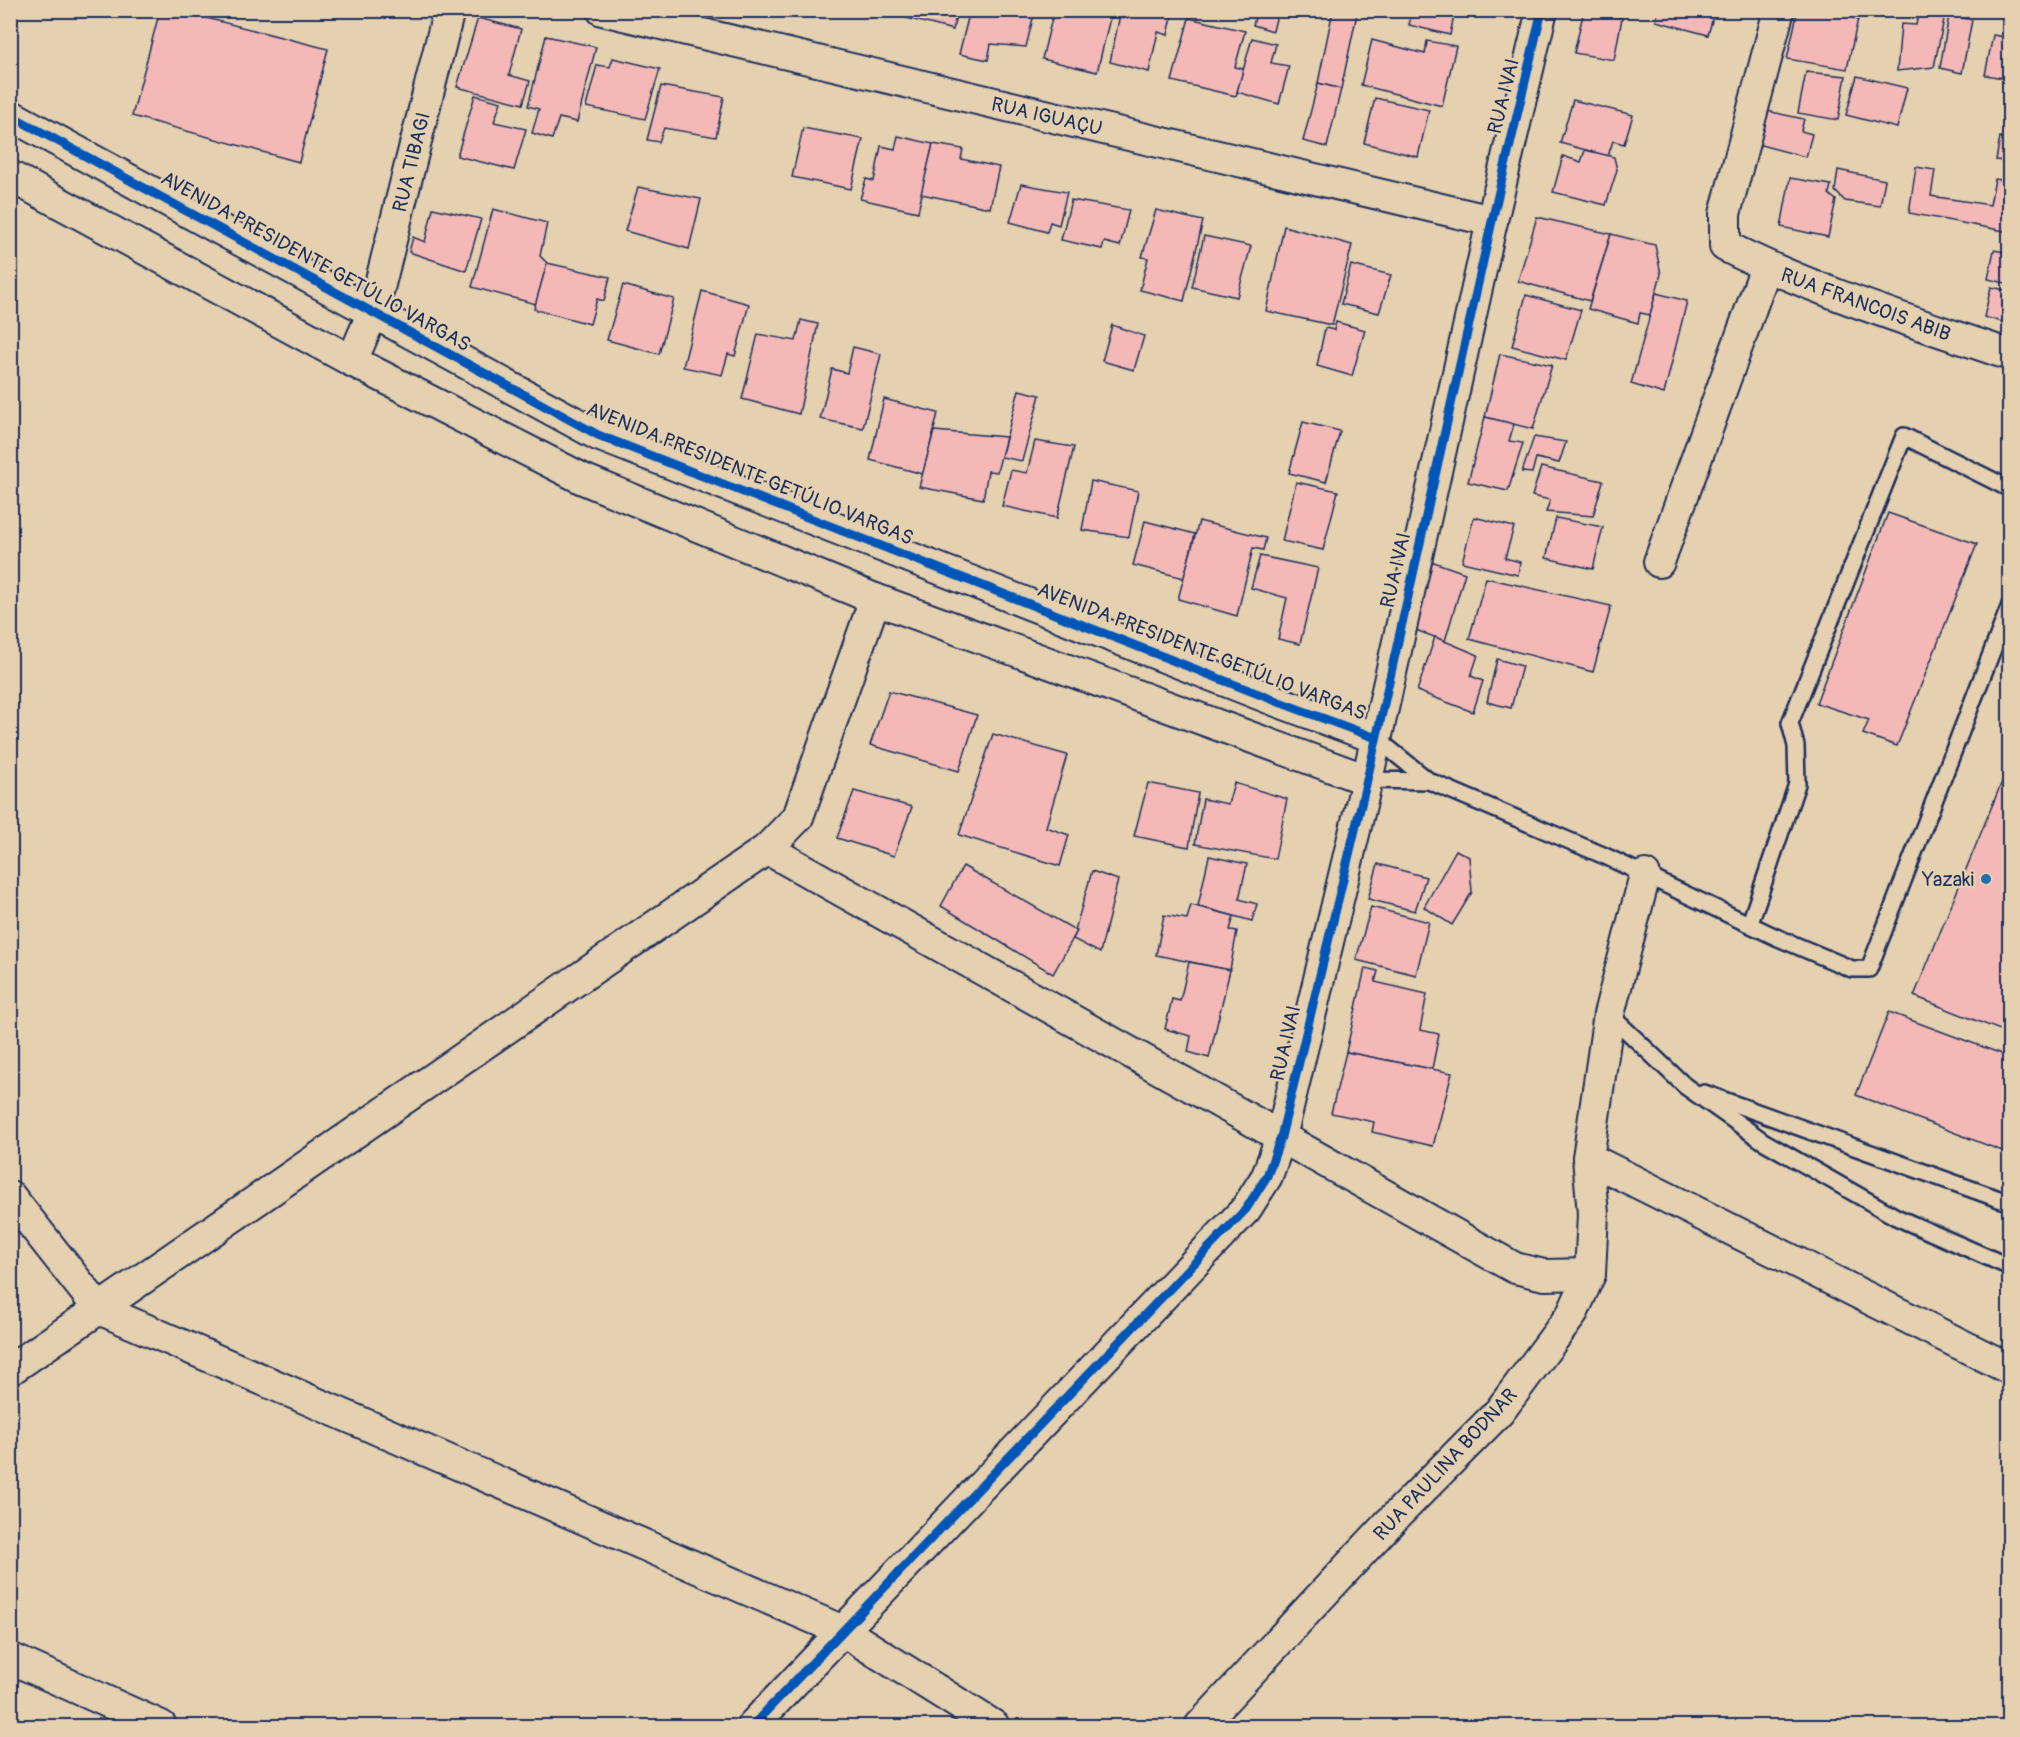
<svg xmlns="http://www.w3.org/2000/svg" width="2020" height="1737" viewBox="0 0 2020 1737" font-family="Pangolin,sans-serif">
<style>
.building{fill:#f4b8b6;stroke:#1b2f5e;stroke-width:1.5}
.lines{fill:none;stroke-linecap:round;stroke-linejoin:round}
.service-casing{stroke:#1b2f5e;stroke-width:20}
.minor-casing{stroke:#1b2f5e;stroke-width:34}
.service{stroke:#e5d0af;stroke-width:15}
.minor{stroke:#e5d0af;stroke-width:30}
.cycleway-casing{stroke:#e5d0af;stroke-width:13}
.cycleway{stroke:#0057b8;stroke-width:9}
.poi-dot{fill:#1f6fb2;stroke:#e5d0af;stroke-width:2}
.labels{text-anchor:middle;stroke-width:5;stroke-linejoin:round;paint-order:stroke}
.street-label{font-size:20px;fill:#1b2f5e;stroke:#e5d0af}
.poi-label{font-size:20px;fill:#1b2f5e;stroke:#e5d0af;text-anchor:end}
</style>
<rect width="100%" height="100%" fill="#e5d0af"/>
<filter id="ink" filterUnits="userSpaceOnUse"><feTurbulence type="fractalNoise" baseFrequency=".0167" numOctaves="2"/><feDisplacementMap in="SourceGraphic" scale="12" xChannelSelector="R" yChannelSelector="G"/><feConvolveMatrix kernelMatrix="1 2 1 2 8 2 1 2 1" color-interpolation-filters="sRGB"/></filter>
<g filter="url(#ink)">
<g class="building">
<path d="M160 10H175L328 49 299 162 132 116Z"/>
<path d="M896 10H957L953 30 895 15Z"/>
<path d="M970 10H1035L1026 47 991 44 988 60 959 54Z"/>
<path d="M1054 10H1112L1097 72 1042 59Z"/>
<path d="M1121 10 1173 12 1168 35 1158 32 1149 72 1110 62Z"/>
<path d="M1257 10H1278L1273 31 1253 25Z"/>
<path d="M1333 10 1357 14 1341 89 1318 83Z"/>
<path d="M1410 10H1455L1450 35 1409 25 1412 11Z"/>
<path d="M1584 10 1622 18 1614 60 1574 53Z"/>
<path d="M1658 10H1715L1708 35 1656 21Z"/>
<path d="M1798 10H1817L1858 19 1847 69 1787 59Z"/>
<path d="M1919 10H1946L1934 67 1897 71 1901 24 1916 25Z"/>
<path d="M1949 15 1972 20 1962 73 1940 68Z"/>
<path d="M478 18 521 29 509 75 530 81 523 104 457 87Z"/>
<path d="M1189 18 1245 31 1235 67 1244 69 1236 96 1172 81Z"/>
<path d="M1993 35 2010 38V79L1985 75Z"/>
<path d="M546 36 596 47 577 122 559 118 552 139 532 133 539 109 528 106Z"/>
<path d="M1252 38 1276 44 1271 63 1289 66 1279 104 1237 92Z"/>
<path d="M1372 40 1425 54 1427 41 1456 46 1442 106 1361 85Z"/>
<path d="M613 58 660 69 645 119 586 107 597 65 610 67Z"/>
<path d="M1806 72 1846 76 1838 120 1798 113Z"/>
<path d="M1857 76 1907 88 1897 128 1846 115Z"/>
<path d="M1318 83 1341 89 1327 147 1303 141Z"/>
<path d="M661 86 724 97 716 137 664 128 659 142 647 140Z"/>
<path d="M475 95 501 102 494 122 526 129 514 170 457 156Z"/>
<path d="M1375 98 1429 110 1418 157 1364 143Z"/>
<path d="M1573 100 1633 115 1624 144 1613 141 1608 156 1560 143Z"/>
<path d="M1762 110 1804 119 1801 131 1812 134 1806 157 1753 143Z"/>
<path d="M803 128 863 139 851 189 792 177Z"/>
<path d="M898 136 933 144 918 212 860 199 866 179 874 181 881 146 895 149Z"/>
<path d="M2000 137 2010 139V162L1996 160Z"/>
<path d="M933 144 963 149 961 159 999 167 990 208 921 194Z"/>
<path d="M1585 150 1614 157 1617 170 1606 205 1553 192 1563 156 1581 162Z"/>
<path d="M1916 167 1935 170 1931 196 1990 205 1995 179 2010 181V232L1909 213Z"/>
<path d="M1838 170 1885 180 1880 206 1845 201 1835 191Z"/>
<path d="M1790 178 1831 185 1829 194 1836 200 1828 237 1781 227Z"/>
<path d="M1021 184 1067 192 1059 225 1050 222 1047 232 1010 222Z"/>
<path d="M638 187 701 199 689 249 625 231Z"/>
<path d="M1071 200 1129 210 1120 246 1104 242 1102 249 1061 240Z"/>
<path d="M433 208 481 219 466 271 409 252 413 237 425 242Z"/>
<path d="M493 209 547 223 540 256 547 263 536 304 472 287Z"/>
<path d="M1156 210 1203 221 1184 301 1140 290 1148 258 1142 257Z"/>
<path d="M1537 217 1611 234 1590 301 1518 281Z"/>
<path d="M1284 226 1352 245 1332 325 1266 311Z"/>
<path d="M1611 234 1655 245 1661 274 1650 315 1640 313 1638 323 1588 309Z"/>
<path d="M1204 236 1251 246 1237 297 1192 287Z"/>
<path d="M1994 250 2010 253V284L1988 279Z"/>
<path d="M547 263 610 277 604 301 597 299 590 324 534 309Z"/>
<path d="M1351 265 1391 275 1379 313 1341 304Z"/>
<path d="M623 285 674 299 659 354 607 340Z"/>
<path d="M1991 287 2010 291V324L1984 317Z"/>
<path d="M702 291 749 304 735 356 728 354 722 375 683 367Z"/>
<path d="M1656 293 1687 301 1664 394 1631 384Z"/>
<path d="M1526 295 1581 310 1566 360 1512 346Z"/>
<path d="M801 320 818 324 799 414 742 399 758 334 796 341Z"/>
<path d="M1336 322 1365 330 1352 376 1317 366 1325 328 1334 330Z"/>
<path d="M1112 325 1144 336 1134 370 1102 361Z"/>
<path d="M853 347 881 354 863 428 820 419 832 369 847 373Z"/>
<path d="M1500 354 1552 365 1533 429 1485 417Z"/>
<path d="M1019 390 1040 395 1022 461 1001 457Z"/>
<path d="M884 399 938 413 923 474 870 460Z"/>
<path d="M1485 417 1514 424 1509 441 1523 443 1508 491 1468 482Z"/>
<path d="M1303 422 1340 431 1326 482 1289 473Z"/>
<path d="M934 431 1006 437 997 472 988 471 983 499 919 487Z"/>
<path d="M1534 437 1566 442 1559 463 1536 458 1532 473 1522 472Z"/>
<path d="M1035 441 1074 447 1057 518 1002 506 1011 470 1027 473Z"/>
<path d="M1541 467 1603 481 1593 516 1546 512 1550 500 1532 496Z"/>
<path d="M1091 481 1138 491 1129 537 1082 530Z"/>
<path d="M1296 482 1338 491 1323 550 1282 541Z"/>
<path d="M1888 513 1977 544 1897 746 1863 734 1869 720 1816 703Z"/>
<path d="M1474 517 1514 527 1505 558 1520 562 1518 575 1462 562Z"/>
<path d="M1556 518 1603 527 1593 569 1546 558Z"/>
<path d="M1145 521 1195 534 1184 578 1133 565Z"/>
<path d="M1199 521 1266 538 1263 550 1253 548 1237 616 1178 599Z"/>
<path d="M1260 556 1318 568 1300 644 1278 639 1287 598 1251 588Z"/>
<path d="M1425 559 1465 573 1445 641 1405 626Z"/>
<path d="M1486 578 1611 606 1593 672 1469 639Z"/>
<path d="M1435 637 1478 655 1471 676 1483 681 1473 712 1417 691Z"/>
<path d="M1497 659 1522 666 1511 708 1487 702Z"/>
<path d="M889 691 977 715 959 771 870 745Z"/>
<path d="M993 734 1067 755 1046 827 1069 835 1060 866 959 835Z"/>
<path d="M2010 762V1034L1914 996Z"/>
<path d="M1148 783 1198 793 1189 847 1134 836Z"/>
<path d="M1234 783 1287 799 1275 859 1195 844 1203 799 1228 804Z"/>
<path d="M854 791 912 807 894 856 837 838Z"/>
<path d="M1456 850 1469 857 1472 892 1452 925 1424 907Z"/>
<path d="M1209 856 1247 864 1239 899 1257 904 1252 921 1198 906Z"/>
<path d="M1378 864 1426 877 1415 911 1368 899Z"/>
<path d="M963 866 1077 931 1053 974 941 906Z"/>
<path d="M1092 871 1118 880 1100 953 1073 939 1077 931 1075 930Z"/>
<path d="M1191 905 1234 916 1230 930 1237 931 1230 970 1156 955 1164 915 1187 919Z"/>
<path d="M1371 907 1429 922 1416 975 1356 960Z"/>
<path d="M1189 962 1230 970 1209 1058 1188 1052 1191 1036 1165 1029 1172 999 1180 1001Z"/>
<path d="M1365 968 1378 971 1375 982 1427 994 1420 1030 1439 1034 1432 1069 1346 1052Z"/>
<path d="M1889 1012 2010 1057V1154L1856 1095Z"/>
<path d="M1346 1052 1452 1073 1433 1146 1372 1132 1374 1122 1331 1113Z"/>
</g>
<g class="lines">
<g class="service-casing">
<g id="service">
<path d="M1376 738 1429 781 1605 856 1776 937 1852 969H1869L2010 605"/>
<path d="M1367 780 1429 781"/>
<path d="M1750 923 1797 784 1796 746 1790 723 1904 436 2010 489"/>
<path d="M1609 1014 1685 1086 1763 1141 1896 1217 2010 1267"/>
<path d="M1704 1093 2010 1203"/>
</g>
</g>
<g class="minor-casing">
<g id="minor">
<path d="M602 10 1492 221"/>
<path d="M1779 10 1725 214V246C1816 292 1914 322 2010 355"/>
<path d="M10 115 598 435 1279 702 1376 738"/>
<path d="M10 176 352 361 583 479 875 599 1367 780"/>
<path d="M352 361 373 312 449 10"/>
<path d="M1659 562 1766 267"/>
<path d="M767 849 1515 1268 1544 1275 1590 1274"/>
<path d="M1588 1158 2010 1369"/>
<path d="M10 1196 99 1309 843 1631 994 1726"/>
<path d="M10 1370 767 849 798 817 875 599"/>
<path d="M10 1658 161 1726"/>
<path d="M752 1726 1246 1209 1267 1176 1281 1137 1367 780 1492 221 1542 10"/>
<path d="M1200 1726 1388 1524 1499 1412 1572 1314 1590 1274 1593 1214 1588 1158 1609 1014 1645 875"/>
</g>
</g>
<use href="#service" class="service"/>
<use href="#minor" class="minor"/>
<g class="cycleway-casing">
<g id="cycleway">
<path d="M10 115 598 435 1279 702 1376 738"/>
<path d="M752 1726 1246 1209 1267 1176 1281 1137 1367 780 1492 221 1542 10"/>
</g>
</g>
<use href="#cycleway" class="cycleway"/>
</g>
</g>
<circle class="poi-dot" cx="1986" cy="879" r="6"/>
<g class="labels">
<g class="street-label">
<text transform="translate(1503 96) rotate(-76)" y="7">RUA IVAI</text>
<text transform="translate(1047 116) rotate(13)" y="7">RUA IGUAÇU</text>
<text transform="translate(411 162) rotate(-76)" y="7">RUA TIBAGI</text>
<text transform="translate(316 261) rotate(29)" y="7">AVENIDA PRESIDENTE GETÚLIO VARGAS</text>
<text transform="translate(1866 304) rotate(20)" y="7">RUA FRANCOIS ABIB</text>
<text transform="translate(750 473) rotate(22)" y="7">AVENIDA PRESIDENTE GETÚLIO VARGAS</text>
<text transform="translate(1395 570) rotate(-77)" y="7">RUA IVAI</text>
<text transform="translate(1202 651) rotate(21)" y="7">AVENIDA PRESIDENTE GETÚLIO VARGAS</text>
<text transform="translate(1285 1043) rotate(-77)" y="7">RUA IVAI</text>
<text transform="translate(1445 1464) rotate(-47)" y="7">RUA PAULINA BODNAR</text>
</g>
<g class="poi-label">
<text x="1974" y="886">Yazaki</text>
</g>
</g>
<rect width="2020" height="1737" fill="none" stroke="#e5d0af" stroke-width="36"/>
<rect x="18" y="18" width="1984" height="1701" fill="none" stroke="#1b2f5e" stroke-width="2" filter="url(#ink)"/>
</svg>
